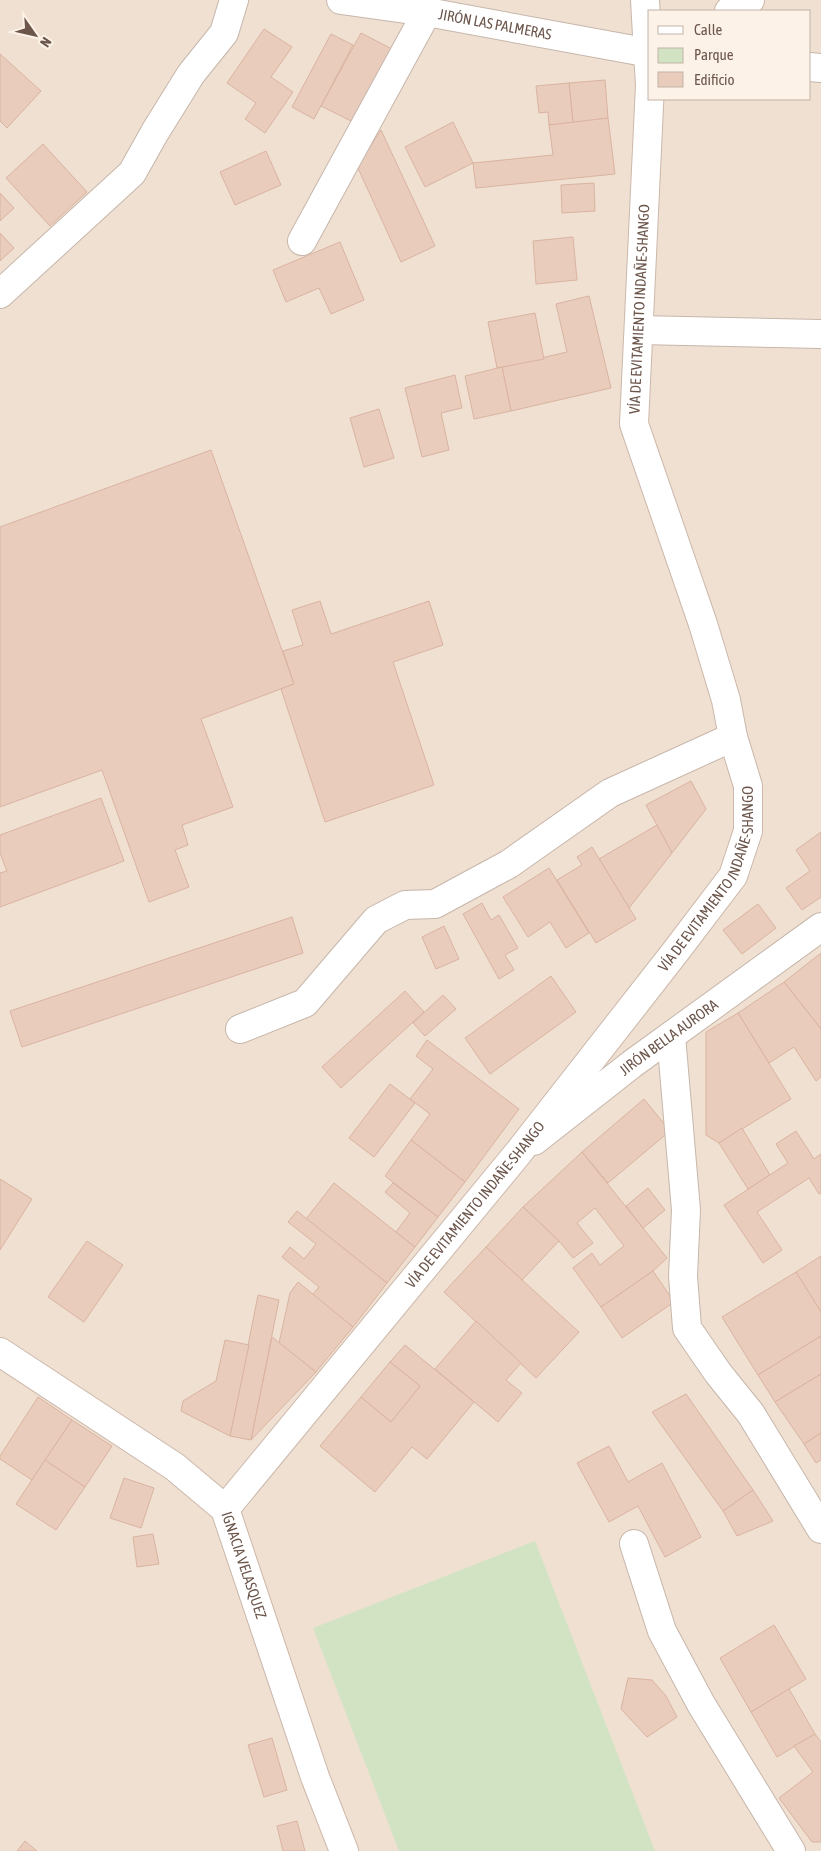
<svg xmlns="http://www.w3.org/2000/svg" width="821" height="1851" viewBox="0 0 821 1851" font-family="'Asap Condensed',sans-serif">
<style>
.residential{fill:#efe0d1;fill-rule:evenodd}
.green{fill:#d2e3c3}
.building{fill:#eaccbd;stroke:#dab3a0}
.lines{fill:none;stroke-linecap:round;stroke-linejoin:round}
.minor-casing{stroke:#c7b6ab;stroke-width:30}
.secondary-casing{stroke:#ccb8ab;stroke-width:30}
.minor{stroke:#fff;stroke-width:28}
.secondary{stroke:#fff;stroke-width:28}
.labels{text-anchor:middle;stroke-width:5;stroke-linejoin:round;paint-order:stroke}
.street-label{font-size:15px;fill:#6c564c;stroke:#fcf2e7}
</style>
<rect width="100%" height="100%" fill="#f8eee2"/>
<path class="residential" d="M0 0H821V1851H0ZM650 11H810V99H650Z"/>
<path class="green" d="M535 1541 655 1851H399L313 1628Z"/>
<g class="building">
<path d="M264 29 292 47 271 77 293 92 265 133 245 119 256 103 227 83Z"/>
<path d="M361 33 392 49 353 122 321 106Z"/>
<path d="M331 34 353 45 314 119 292 107Z"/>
<path d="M0 54 41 91 7 128 0 121Z"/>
<path d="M605 80 608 118 573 123 569 83Z"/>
<path d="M569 83 573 123 549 125 548 112 539 113 536 86Z"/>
<path d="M608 118 615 174 476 188 473 163 553 155 549 125Z"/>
<path d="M453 122 473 163 425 187 405 147Z"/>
<path d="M381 130 435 246 401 262 357 166Z"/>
<path d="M43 144 87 192 50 226 6 178Z"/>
<path d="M266 151 281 185 235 205 220 172Z"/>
<path d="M594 183 595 211 562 213 561 185Z"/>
<path d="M0 193 14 208 0 221Z"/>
<path d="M0 233 14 248 0 261Z"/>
<path d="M573 237 577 280 536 284 533 241Z"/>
<path d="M340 242 364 300 331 314 319 288 286 302 273 270Z"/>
<path d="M589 296 611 388 511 411 502 367 567 352 556 304Z"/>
<path d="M535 313 544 359 497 368 488 322Z"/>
<path d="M502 367 511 411 474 419 465 376Z"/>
<path d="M455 375 462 408 441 413 449 450 422 457 405 388Z"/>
<path d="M379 409 394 458 364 467 350 418Z"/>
<path d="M211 450 294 684 201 719 233 807 182 825 188 845 175 850 189 887 149 902 102 770 0 807V527Z"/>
<path d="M320 601 331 634 429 601 443 645 393 662 434 785 325 822 281 689 294 684 283 651 303 645 292 610Z"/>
<path d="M691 781 706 809 672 853 646 805Z"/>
<path d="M101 798 124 861 0 907V873L7 871 0 853V835Z"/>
<path d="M657 825 672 853 629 908 599 859Z"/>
<path d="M821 832V897L802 910 786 888 810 871 796 850Z"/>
<path d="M592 847 636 919 596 943 557 880 582 865 577 857Z"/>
<path d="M549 868 589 933 566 948 550 922 528 937 503 897Z"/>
<path d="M482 903 491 920 499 915 518 948 505 955 514 970 499 979 463 914Z"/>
<path d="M758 904 776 928 742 954 723 930Z"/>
<path d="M292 917 303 953 22 1047 10 1011Z"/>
<path d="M444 926 459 959 436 969 422 937Z"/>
<path d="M821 953V1029L784 982Z"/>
<path d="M551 976 576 1012 490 1074 465 1038Z"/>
<path d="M784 982 821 1029V1077L816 1081 794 1047 769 1063 738 1013Z"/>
<path d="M405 991 424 1012 341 1088 322 1067Z"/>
<path d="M443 995 456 1009 425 1036 413 1023Z"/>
<path d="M738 1013 791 1099 719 1143 706 1135V1032Z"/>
<path d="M427 1040 519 1109 465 1182 411 1140 430 1114 410 1099 433 1069 416 1056Z"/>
<path d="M390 1084 415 1103 374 1157 349 1138Z"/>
<path d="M644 1099 670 1131 608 1183 582 1152Z"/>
<path d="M742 1128 770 1175 748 1189 719 1143Z"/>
<path d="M796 1131 814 1159 821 1154V1193L819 1194 809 1178 757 1212 782 1250 763 1263 724 1205 788 1163 776 1144Z"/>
<path d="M411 1140 465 1182 438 1217 385 1176Z"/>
<path d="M582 1152 667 1258 653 1271 601 1307 573 1268 592 1253 600 1265 624 1246 595 1208 577 1223 593 1243 573 1258 559 1241 523 1207Z"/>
<path d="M0 1179 32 1199 0 1250Z"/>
<path d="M334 1183 415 1247 387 1283 306 1219Z"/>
<path d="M393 1183 438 1217 415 1247 396 1232 410 1213 385 1192Z"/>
<path d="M648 1188 665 1210 643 1228 626 1206Z"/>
<path d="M523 1207 559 1241 522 1280 486 1247Z"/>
<path d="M297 1211 387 1283 353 1327 312 1295 319 1287 282 1257 290 1247 304 1259 316 1244 288 1222Z"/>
<path d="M87 1241 123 1265 84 1322 48 1297Z"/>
<path d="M486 1247 579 1332 536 1378 444 1292Z"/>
<path d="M821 1256V1312L796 1272Z"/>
<path d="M653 1271 674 1302 622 1338 601 1307Z"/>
<path d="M796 1272 821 1312V1336L758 1375 722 1317Z"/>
<path d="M298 1282 353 1327 316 1372 279 1343 290 1293Z"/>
<path d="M258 1295 279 1300 251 1440 230 1436Z"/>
<path d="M476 1321 521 1363 506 1380 522 1393 498 1422 435 1369Z"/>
<path d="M821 1336V1374L775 1402 758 1375Z"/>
<path d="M272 1337 316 1372 251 1440Z"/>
<path d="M225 1340 249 1345 230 1436 181 1411 183 1401 216 1381Z"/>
<path d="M405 1345 474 1402 427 1459 412 1447 375 1492 320 1446 361 1397 391 1422 420 1386 390 1362Z"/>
<path d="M390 1362 420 1386 391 1422 361 1397Z"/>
<path d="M821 1374V1433L804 1444 775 1402Z"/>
<path d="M686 1394 753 1490 723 1511 652 1412Z"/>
<path d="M38 1397 72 1420 32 1480 0 1459V1456Z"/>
<path d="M72 1420 112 1446 85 1487 45 1460Z"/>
<path d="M821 1433V1460L816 1463 804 1444Z"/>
<path d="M609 1446 628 1482 662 1463 701 1537 665 1557 638 1506 609 1522 577 1463Z"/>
<path d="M45 1460 85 1487 56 1530 16 1504Z"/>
<path d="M124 1478 154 1488 141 1528 110 1518Z"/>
<path d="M753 1490 773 1521 737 1536 723 1511Z"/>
<path d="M153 1534 159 1564 137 1567 133 1537Z"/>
<path d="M774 1625 806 1679 751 1712 720 1658Z"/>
<path d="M628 1678 652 1680 666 1696 677 1717 647 1737 621 1709Z"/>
<path d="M789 1689 815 1734 777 1757 751 1712Z"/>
<path d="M815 1734 821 1742V1842H812L779 1798 813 1772 794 1746Z"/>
<path d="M272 1738 287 1790 264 1797 248 1745Z"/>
<path d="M297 1821 305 1851H283L277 1826Z"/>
<path d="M25 1841 37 1851H17Z"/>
</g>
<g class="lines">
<g class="minor-casing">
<g id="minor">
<path id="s1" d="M341 0 427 12 650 53"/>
<path d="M645 0 648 53"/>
<path d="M810 67 821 68"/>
<path d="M302 241 427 12"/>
<path d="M0 294 132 173 155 132 191 74 224 33 234 0"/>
<path d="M639 330 821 334"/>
<path d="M240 1029 305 1003 376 920 405 905 435 904 509 864 610 793 733 737"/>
<path d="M671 1036 686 1210 683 1276 687 1328 718 1373 751 1414 821 1529"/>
<path id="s2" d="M534 1141 632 1064 821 927"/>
<path d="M634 1544 662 1631 701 1704 791 1851"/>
</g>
</g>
<g class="secondary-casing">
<g id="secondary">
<path d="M729 11 750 0"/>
<path id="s3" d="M0 1352 175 1467 225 1509 315 1777 344 1851"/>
<path id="s4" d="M225 1509 519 1152 676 951 733 876 748 831V786L733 737 726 700 703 624 634 424 650 85 648 53H650"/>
</g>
</g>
<use href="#minor" class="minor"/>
<use href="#secondary" class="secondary"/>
</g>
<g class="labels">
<g class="street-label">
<text dy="5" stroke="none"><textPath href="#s1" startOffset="156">JIRÓN LAS PALMERAS</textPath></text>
<text dy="5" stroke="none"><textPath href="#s4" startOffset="1399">VÍA DE EVITAMIENTO INDAÑE-SHANGO</textPath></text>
<text dy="5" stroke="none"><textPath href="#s4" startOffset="799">VÍA DE EVITAMIENTO INDAÑE-SHANGO</textPath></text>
<text dy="5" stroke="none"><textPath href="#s2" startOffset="170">JIRÓN BELLA AURORA</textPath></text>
<text dy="5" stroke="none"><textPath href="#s4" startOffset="394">VÍA DE EVITAMIENTO INDAÑE-SHANGO</textPath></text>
<text dy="5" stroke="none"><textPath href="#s3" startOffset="334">IGNACIA VELASQUEZ</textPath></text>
</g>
</g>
<rect x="648" y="10" width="162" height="90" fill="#fcf2e7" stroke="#c2b4a9"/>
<rect x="658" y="26" width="25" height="8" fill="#ffffff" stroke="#c2b4a9"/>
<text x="694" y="35" font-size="15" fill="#6c564c">Calle</text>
<rect x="658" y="48" width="25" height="15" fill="#d2e3c3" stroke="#c2b4a9"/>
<text x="694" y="60" font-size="15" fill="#6c564c">Parque</text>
<rect x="658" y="72" width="25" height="15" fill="#eaccbd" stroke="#c2b4a9"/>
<text x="694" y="85" font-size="15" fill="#6c564c">Edificio</text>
<g transform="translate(35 35) rotate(124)" stroke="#fcf2e7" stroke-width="4" paint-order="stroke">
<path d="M0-4L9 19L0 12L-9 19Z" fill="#6c564c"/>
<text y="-8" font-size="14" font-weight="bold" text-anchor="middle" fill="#6c564c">N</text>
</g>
</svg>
